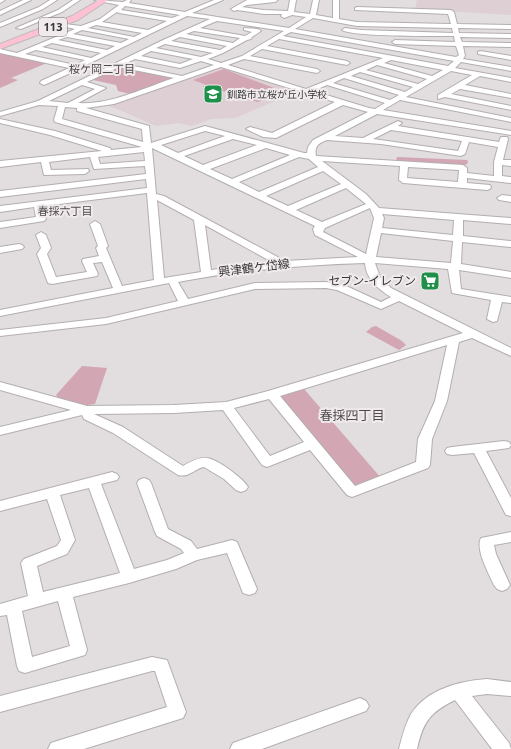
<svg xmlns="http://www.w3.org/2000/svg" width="511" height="749" viewBox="0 0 511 749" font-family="'Open Sans','Noto Sans JP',sans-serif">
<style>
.built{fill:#ddcfd3}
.green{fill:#d2a6b2}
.building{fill:#83b48e;stroke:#838784}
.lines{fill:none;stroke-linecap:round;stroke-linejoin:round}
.minor-casing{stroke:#b3aeaf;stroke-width:2}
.major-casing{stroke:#bcbbbb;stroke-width:2}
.minor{fill:#fff;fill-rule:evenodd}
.major{fill:#fec1d4;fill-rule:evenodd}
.labels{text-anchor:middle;stroke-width:4;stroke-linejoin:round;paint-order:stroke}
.far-poi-label{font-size:10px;fill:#393738;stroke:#f0eaec;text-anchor:start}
.shield{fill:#f0eaec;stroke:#706d6e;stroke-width:1}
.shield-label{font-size:11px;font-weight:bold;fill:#393738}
.far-neighbourhood-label{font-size:11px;fill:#4e4a4b;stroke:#f0eaec}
.street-label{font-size:12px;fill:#393738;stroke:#f0eaec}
.poi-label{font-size:12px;fill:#393738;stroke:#f0eaec;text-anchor:end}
.neighbourhood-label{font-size:13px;fill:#4e4a4b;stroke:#f0eaec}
</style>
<rect width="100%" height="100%" fill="#e2ddde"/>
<g class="built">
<path d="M415 0H511V15L415 9 417 1Z"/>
<path d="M222 67 292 89 280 99 235 118 211 119 192 126 179 123 156 126 108 105Z"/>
</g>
<g class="green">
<path d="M0 53 47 63 11 78 18 80 0 88Z"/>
<path d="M119 67 172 77 174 79 130 94 118 91 116 85 93 80Z"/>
<path d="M224 69 282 91 258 102 239 97 193 80Z"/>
<path d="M397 157 467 160 468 162 467 164 462 166 396 161Z"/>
<path d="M376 326 402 341 406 345 399 350 366 332 372 327Z"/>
<path d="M82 366 107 368 95 404 87 405 58 398 56 395Z"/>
<path d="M304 389 381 478 358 487 352 486 281 399 282 396Z"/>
</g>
<path class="building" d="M424 275H435L437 287H425Z"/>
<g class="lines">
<g class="minor-casing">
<g id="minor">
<path d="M0 0H5L0 3Z"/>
<path d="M23 0H31L0 15V11Z"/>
<path d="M50 0H57L43 9 0 27V23L39 7Z"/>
<path d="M73 0H80L62 12 21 29 16 28 58 10Z"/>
<path d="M94 0 123 2 127 0H131L129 3 185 12 214 0H223L192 13 289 28 306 17 292 15 284 18 281 16 282 14H264L237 10 234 11 231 9 247 0H278L275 2 247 5 242 7 264 10 288 11 290 0H296L294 12 310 14 313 0H319L316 15 333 18V0H339V19L357 22 451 24 448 14 355 10V8L357 7 451 10 454 12 457 24 511 25V29L458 28 459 33 511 34V38L460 37 462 42 511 43V47L463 46 465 56 463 59 511 67V71L461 62 455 68 511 78V82L480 76 465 85 511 94V98L460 89 451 94 511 106V110L445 97 438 99V95L472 75 451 71 406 97 511 118V122L400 100 383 110 511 131V135L377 114 335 136 363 138 398 121 402 123 398 126 499 142 501 137H507L508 139 503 160H511V166L502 165V176L511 177V183L467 178V183L490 185 491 187 490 189 487 190 403 183 399 180 400 166 322 161 366 194 379 208 511 218V224L463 220V236L511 241V247L462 242 461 264 511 272V278L459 270 461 289 511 297V303L502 302 497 321 493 322 487 319 491 300 452 293 448 269 375 263 380 277 391 288 511 348V356L472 338 459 342 447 401 432 439 430 465 428 468 352 497 347 495 310 450 272 465 267 467 262 465 223 410 174 413 94 414 123 427 183 466C190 462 199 457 207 458 217 459 243 478 248 487L246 490 241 492 236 490 224 479 204 467C194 469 189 478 178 475L113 433 84 419 82 415 0 435V427L71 410 0 390V382L87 406 174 405 226 402 268 391 463 333 399 301 381 309 337 290 326 288 255 289 106 324 0 336V330L106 318 178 301 169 283 0 316V310L113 288 102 262 93 263 98 274 97 276 52 284 48 283 37 254 41 248 36 235 41 232 46 235 51 248 47 254 56 277 87 272 82 261 83 259 99 256 96 248 98 246 90 224 95 221 100 224 108 246 106 248 122 286 154 280 147 193 43 206 46 219 44 221 0 228V222L36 217 34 207 0 212V206L147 188 146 179 0 197V191L146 174 145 166 94 169 90 157 49 162 51 170 88 169 89 171 85 174 44 175 41 162 0 167V161L102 151 50 135 0 123V119L55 131 110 148 111 150 142 147 55 122 54 120 58 106 39 105 0 116V112L38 101 161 41 210 19 187 16 82 67 81 69 77 70 44 85 40 83 41 81 69 68 0 53V49L17 53 75 29 57 25V23L81 26 100 19 119 5ZM125 6 180 15 172 18 121 10ZM117 12 119 13 167 21 148 30 102 22ZM313 18 357 26 452 28 453 33 361 30 345 28 342 30C352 37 436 36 454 36L455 42 395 40 392 42 395 44 456 46 459 55 456 57 295 29ZM217 21 284 31 242 56 221 63 208 59 223 53 247 40 251 39 252 37 261 31 258 29 244 28V30L252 32 245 36 200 28ZM96 25 142 33 134 37 88 28ZM82 30 129 39 121 43 73 34ZM194 31 240 38 233 43 186 34ZM291 32 454 61 448 66 283 36ZM67 37 115 46 107 50 58 40ZM180 37 227 46 220 50 171 41ZM279 39 383 58 306 89 228 65 244 59 317 73 320 71 317 69 250 56 262 49 347 65 350 63 347 61 267 46ZM52 43 101 53 91 58 42 47ZM165 44 213 53 201 57 156 48ZM36 50 85 60 75 65 25 54ZM151 51 193 59 180 64 141 56ZM135 59 180 68 201 61 214 65 182 76 124 64ZM391 60 443 70 432 76 384 63ZM377 65 427 79 418 84 366 70ZM119 67 174 78C144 88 110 105 78 103L106 88 87 82ZM221 67 335 102 272 133 250 127 246 129 263 137 276 138 343 105 368 112 313 140 308 147 307 153H304L205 126 151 143 149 126 86 108 114 104ZM360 72 413 87 405 92 351 76ZM344 78 399 95 390 100 333 83ZM82 85 95 89 68 103 49 101ZM327 85 385 103 375 109 369 108 313 91ZM65 107 77 108V111L142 129 143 142 62 119ZM391 130 462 141 458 151 373 139ZM205 131 225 136 178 153 161 145ZM233 139 257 145 203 165 184 156ZM327 140 381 144 461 156 465 154 469 142 498 147 494 162V176L467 173V168L463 165 316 156C314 146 319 143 327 140ZM152 148 315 226 313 229 315 235 358 257 285 261 164 196 156 194ZM266 148 290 155 232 179 210 169ZM144 152 145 161 100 164 98 157ZM299 157 309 159 318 167 259 192 239 182ZM408 167 459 170 458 182 407 178ZM323 171 341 184 288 206 266 196ZM346 188 366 204 322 222 296 210ZM157 200 194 220 201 272 164 278ZM370 208 374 218 366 254 323 232 325 228ZM382 214 454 220 453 235 382 228 384 218ZM205 225 272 262 211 270ZM381 233 453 241 451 263 376 257ZM365 263C366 279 378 289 391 297L381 302 344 285 326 282 255 283 188 299 178 282C240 270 302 265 365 263ZM447 345 435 401 418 439 416 462 355 486 280 396ZM269 399 304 442 270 456 234 408Z"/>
<path d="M480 51 511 56V60L478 54V52Z"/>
<path d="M502 195 511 196V202L499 200 497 198Z"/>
<path d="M19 244 22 245 24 247 22 249 0 253V247Z"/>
<path d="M504 441 509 442 511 445 509 448 486 451 511 498V516L506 515 474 453 452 455 447 454 445 451 447 448 452 447Z"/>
<path d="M112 472 117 474 119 477 117 480 101 484 134 569 167 560 184 553 181 549 157 536 155 532 137 483 139 480 144 478 149 480 151 483 168 529 191 541 197 549 232 540 237 542 257 589 255 593 249 595 243 593 227 553 197 560 176 569 129 583 73 597 87 650 85 655 25 673 19 671 17 666 7 615 0 616V604L28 596 21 563 24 559 57 546 61 540 47 499 0 511V501ZM89 488 120 573 43 592 37 566 67 554 75 540 60 495ZM58 601 70 646 32 657 22 611Z"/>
<path d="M511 532V542L494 545 496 554 510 585 507 589 502 591 497 589 494 585C489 574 475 549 481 538Z"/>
<path d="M152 657 167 660 186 712 183 718 84 749H48L51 743 57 741 167 707 155 671H152L0 712V696Z"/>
<path d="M487 679 511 682V696L487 694 472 696 509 743 511 749H492L455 700C430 712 423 722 417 749H399C402 737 405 725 411 714 427 689 460 681 487 679Z"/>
<path d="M360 698 366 701 369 706 366 711 262 749H230L233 743Z"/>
</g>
</g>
<g class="major-casing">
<path id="major" d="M99 0H108L78 20 0 49V44L72 16Z"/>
</g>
<use href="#minor" class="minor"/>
<use href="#major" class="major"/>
</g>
<defs>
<g id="school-square" transform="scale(1)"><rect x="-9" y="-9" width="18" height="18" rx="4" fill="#1e9049" stroke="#f0eaec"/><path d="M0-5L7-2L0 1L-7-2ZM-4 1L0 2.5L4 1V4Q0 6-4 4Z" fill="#fff"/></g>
<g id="supermarket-square" transform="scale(1)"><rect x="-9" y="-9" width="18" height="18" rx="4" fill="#1e9049" stroke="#f0eaec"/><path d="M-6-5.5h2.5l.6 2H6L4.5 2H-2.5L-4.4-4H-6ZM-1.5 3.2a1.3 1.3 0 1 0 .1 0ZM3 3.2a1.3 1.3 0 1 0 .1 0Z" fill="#fff"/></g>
</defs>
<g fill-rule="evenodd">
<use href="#school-square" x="213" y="94"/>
<use href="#supermarket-square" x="430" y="281"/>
</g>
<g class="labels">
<g class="far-poi-label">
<text x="227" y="98">釧路市立桜が丘小学校</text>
</g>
<rect class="shield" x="39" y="18" width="28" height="18" rx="3"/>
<g class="shield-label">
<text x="53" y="31">113</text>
</g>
<g class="far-neighbourhood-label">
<text x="102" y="73">桜ケ岡二丁目</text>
<text x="65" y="215">春採六丁目</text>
</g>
<g class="street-label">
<text transform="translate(254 268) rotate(-7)" y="4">興津鶴ケ岱線</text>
</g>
<g class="poi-label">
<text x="416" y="285">セブン-イレブン</text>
</g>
<g class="neighbourhood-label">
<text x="352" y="420">春採四丁目</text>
</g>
</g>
</svg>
